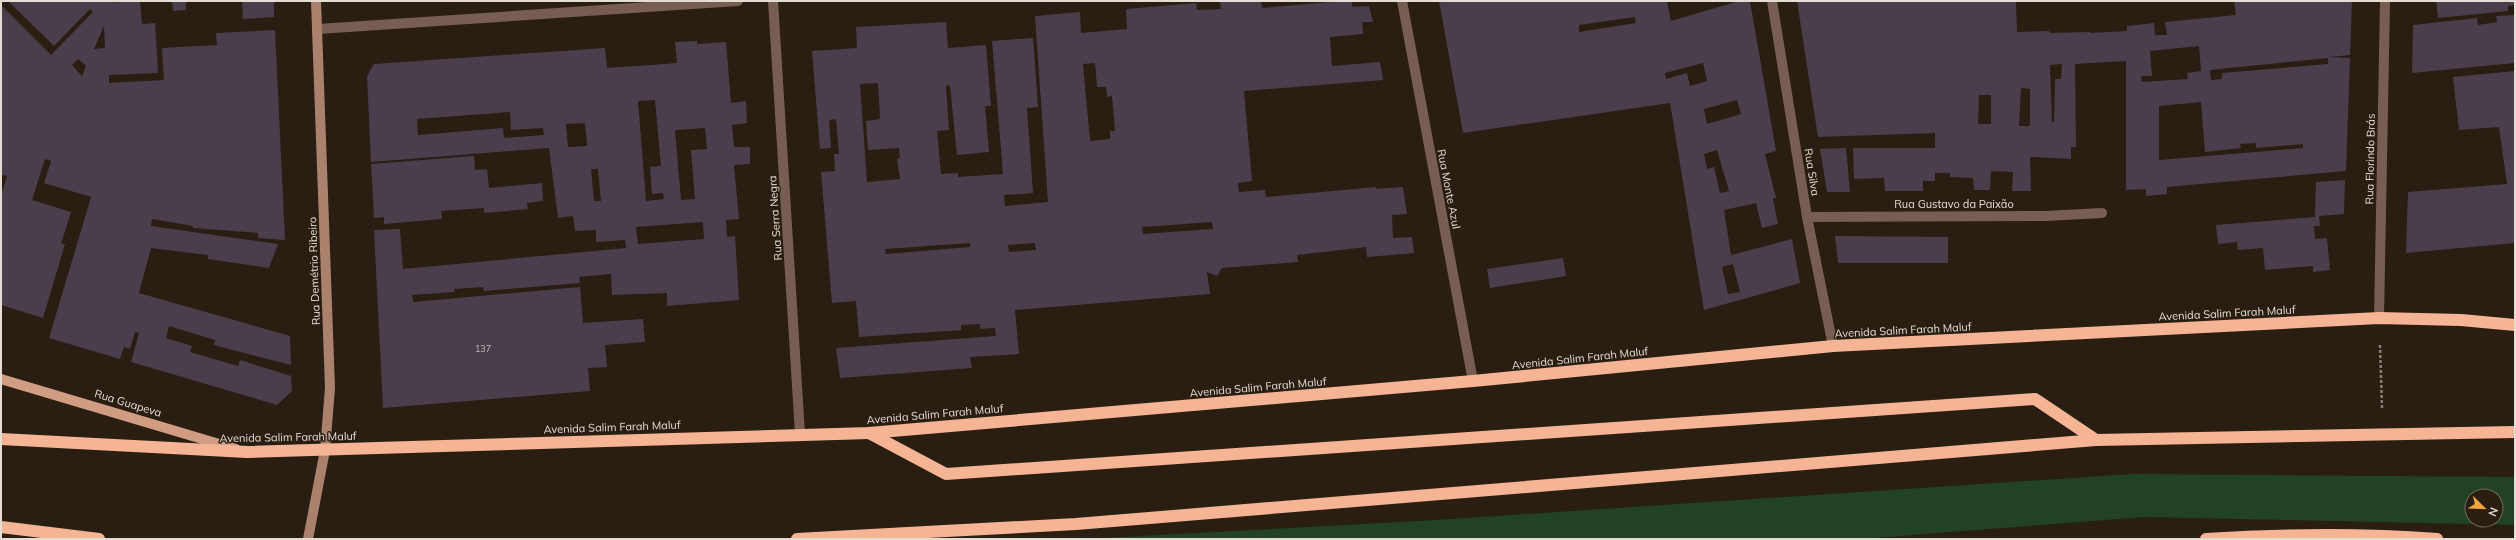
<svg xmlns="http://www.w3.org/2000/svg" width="2516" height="540" viewBox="0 0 2516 540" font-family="Mulish,sans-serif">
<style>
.green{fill:#214224;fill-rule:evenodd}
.building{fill:#4a3e4c;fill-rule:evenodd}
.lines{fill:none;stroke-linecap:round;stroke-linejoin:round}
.path{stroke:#898075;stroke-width:2.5;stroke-dasharray:3 2;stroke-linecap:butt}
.street{stroke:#785e52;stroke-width:10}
.secondary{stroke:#aa816d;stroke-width:10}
.primary{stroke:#d19d82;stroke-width:10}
.highway{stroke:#f5b595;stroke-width:12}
.labels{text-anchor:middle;stroke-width:3;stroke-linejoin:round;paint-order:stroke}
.number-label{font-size:9px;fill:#beb5b2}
.street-label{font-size:11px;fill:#e4ddd4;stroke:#291e11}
</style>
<rect width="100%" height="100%" fill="#291e11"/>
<path class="green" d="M2133 474 2515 477V525L2143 517 1862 539H1085L1420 521ZM2472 496H2496V520H2472Z"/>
<g class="building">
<path d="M8 1H111L114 3 115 1H140L142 24 155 23 158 73 109 75V83L164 80 162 48 217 45 216 33 275 30 285 240 258 238V233L193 228V226L152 219 151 226 278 244 269 268 208 259V255L151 248 139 293 290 336 291 365 214 345 215 340 169 326 166 338 192 346 190 352 238 366 240 360 291 376 292 391 277 405 131 362 139 333 135 332 130 349 124 347 120 359 49 338 91 197 44 183 51 161 45 159 32 200 71 212 61 244H65L43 318 1 305V195L7 176 1 175V5L51 55 93 12 90 9 54 46ZM104 26 105 48 94 49ZM78 59 86 66 82 76 72 65Z"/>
<path d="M172 1H186V10L173 11Z"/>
<path d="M242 1H274V17L243 19Z"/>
<path d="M1229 1H1261L1262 8 1343 1H1352V7L1369 6 1373 22H1362L1363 34 1330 37 1332 66 1380 62 1383 80 1244 91 1252 181 1238 183 1239 192 1265 190 1266 197 1376 187V189L1403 187 1407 214 1392 215 1393 238 1412 237 1414 253 1367 257 1366 247 1297 255 1298 262 1222 268 1217 276 1207 272 1210 294 1015 310 1019 354 970 357 972 368 840 378 836 348 996 336 995 328 980 329V324L961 325V330L859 337 856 301 832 303 821 172 835 171 834 154H839L836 119 829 120 831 148 820 149 812 51 857 48 856 27 946 22 948 48 986 45 991 106H985L989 152 957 155 950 85 946 86 949 130 937 131 941 174 958 173V177L1003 174 992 41 1033 38 1038 107 1027 108 1033 193 1004 195 1005 206 1048 202 1035 16 1080 12 1081 33 1127 29 1126 9 1196 3 1197 10 1221 9 1220 2ZM1095 63 1097 87H1106L1107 97 1112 96 1115 131H1110V139L1090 141 1083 64ZM878 83 880 119 866 121 868 150 899 148 900 158 897 159 900 179 867 182 860 84ZM1212 222 1213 229 1143 234 1142 227ZM970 243V247L886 254 885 249ZM1035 243 1036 250 1009 252 1008 245Z"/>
<path d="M1439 1H1667L1671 21 1739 1H1750L1776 151 1765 154 1776 198 1773 199 1778 224 1762 228 1756 203 1724 210 1731 255 1792 239 1800 283 1704 310 1670 103 1463 133ZM1635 17 1636 23 1579 32V25ZM1703 63 1707 81 1690 86 1687 73 1666 79 1665 73ZM1737 100 1741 114 1707 124 1704 109ZM1717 150 1729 191 1720 193 1714 167 1707 169 1704 154ZM1733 264 1740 292 1728 294 1722 267Z"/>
<path d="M1797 1H2016L2017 32 2049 31 2050 33 2090 32V33L2127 31V26L2154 23 2155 35H2167L2165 22 2236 15 2234 1H2352L2350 55 2329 57 2350 58 2346 171 2167 187V194L2146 196V189L2126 190V61L2075 64 2076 147H2071V159L2030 157 2031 191H2012L2013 172 1991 171 1990 190H1974L1973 178 1950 177V173H1935V181H1923V191H1885L1884 178 1854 179 1853 148H1935V133L1818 137ZM2199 46 2201 71 2187 73 2188 79 2142 82 2141 76H2152L2150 51ZM2328 58V64L2222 73V79L2211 80 2210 70ZM2062 64 2061 79H2055L2054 122H2052L2050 65ZM2021 88 2030 89V126H2019ZM1979 95H1991V124H1978ZM2201 102 2205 152 2241 148 2240 144 2256 143V148L2303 144V148L2159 160V106Z"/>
<path d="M2436 1H2515V5L2508 6V11L2438 18Z"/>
<path d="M2515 15V63L2412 73 2413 25 2477 18 2478 25 2497 22 2496 16Z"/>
<path d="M697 41V44L726 42 731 103 746 101 747 123 732 125 734 147H750V164L734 165 739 219 726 220 727 237 735 236 739 300 667 306V293L612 295 611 274 579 277 580 283 484 291 483 287 454 289 455 292 412 295 413 302 580 287 583 323 643 319 645 342 605 345 607 367 588 368 590 391 383 408 374 230 400 229 403 269 626 248 625 240 596 242V230L575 231 573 216 558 218 549 148 371 162 367 76 374 64 605 48 607 68 652 65 677 63 675 42ZM655 100 661 166 650 167 652 194 663 193 664 199 646 201 638 101ZM510 112 511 130 543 128 544 135 504 138 503 128 418 135 417 119ZM585 123 587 146 568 147 566 124ZM705 128 707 149 691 150 695 199 681 200 675 130ZM591 169H598L601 201H594ZM703 222 704 239 638 244 636 227Z"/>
<path d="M2515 71V243L2406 253 2408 192 2507 184 2499 127 2459 130 2453 77Z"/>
<path d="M1846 148 1850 192H1827L1820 149Z"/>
<path d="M474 156 475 170 487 169 489 188 542 183 543 201 527 203 528 209 484 213V208L441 211 442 219 384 224V217L374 218 371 164Z"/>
<path d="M2345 180 2344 214 2319 216 2320 226H2314L2315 239 2327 238 2330 270 2313 272V266L2265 270 2263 248 2238 250 2237 242 2218 244 2216 225 2315 217 2316 182Z"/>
<path d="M1835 236 1948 237V263H1838Z"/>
<path d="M1563 258 1566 276 1490 288 1487 269Z"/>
</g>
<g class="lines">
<path class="path" d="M2380 345 2382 408"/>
<g class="street">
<path d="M773 1 800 434"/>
<path d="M1402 1 1473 381"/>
<path d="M1772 1 1807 217 1833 346"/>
<path d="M318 29 738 1"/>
<path d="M1807 217 2046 216 2102 213"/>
<path d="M2379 318 2385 1"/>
</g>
<path class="secondary" d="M308 539 325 450 330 388 316 1"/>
<path class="primary" d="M1 379 236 449"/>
<g class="highway">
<path d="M869 433 946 474 2035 399 2096 440"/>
<path d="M1 439 247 452 869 433 1473 381 1833 346 2379 318 2461 320 2515 325"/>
<path d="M1 527 99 539"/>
<path d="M797 539 1076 524 2096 440 2515 432"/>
<path d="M2206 539C2286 534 2357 533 2437 539"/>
</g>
</g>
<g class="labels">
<g class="number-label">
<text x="483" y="352">137</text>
</g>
<g class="street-label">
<text transform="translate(2370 159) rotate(-89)" y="4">Rua Florindo Brás</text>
<text transform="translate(1812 172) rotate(81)" y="4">Rua Silva</text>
<text transform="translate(1449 189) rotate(79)" y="4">Rua Monte Azul</text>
<text x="1954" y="208">Rua Gustavo da Paixão</text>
<text transform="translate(775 218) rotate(-94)" y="4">Rua Serra Negra</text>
<text transform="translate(314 271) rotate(-92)" y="4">Rua Demétrio Ribeiro</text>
<text transform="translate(2227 313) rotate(-3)" y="4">Avenida Salim Farah Maluf</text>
<text transform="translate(1903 330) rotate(-3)" y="4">Avenida Salim Farah Maluf</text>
<text transform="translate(1580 358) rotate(-6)" y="4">Avenida Salim Farah Maluf</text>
<text transform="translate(1258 387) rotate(-5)" y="4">Avenida Salim Farah Maluf</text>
<text transform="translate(128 403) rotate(17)" y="4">Rua Guapeva</text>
<text transform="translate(935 414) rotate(-5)" y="4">Avenida Salim Farah Maluf</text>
<text transform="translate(612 427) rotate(-2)" y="4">Avenida Salim Farah Maluf</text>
<text transform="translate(288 437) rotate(-1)" y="4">Avenida Salim Farah Maluf</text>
</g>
</g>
<rect width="2516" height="540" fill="none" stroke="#e4ddd4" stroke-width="4"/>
<g transform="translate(2484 508) rotate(113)"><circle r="19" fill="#291e11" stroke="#746a5f"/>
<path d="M0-3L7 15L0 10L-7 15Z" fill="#f0a63e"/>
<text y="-6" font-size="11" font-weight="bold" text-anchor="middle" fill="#e4ddd4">N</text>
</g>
</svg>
